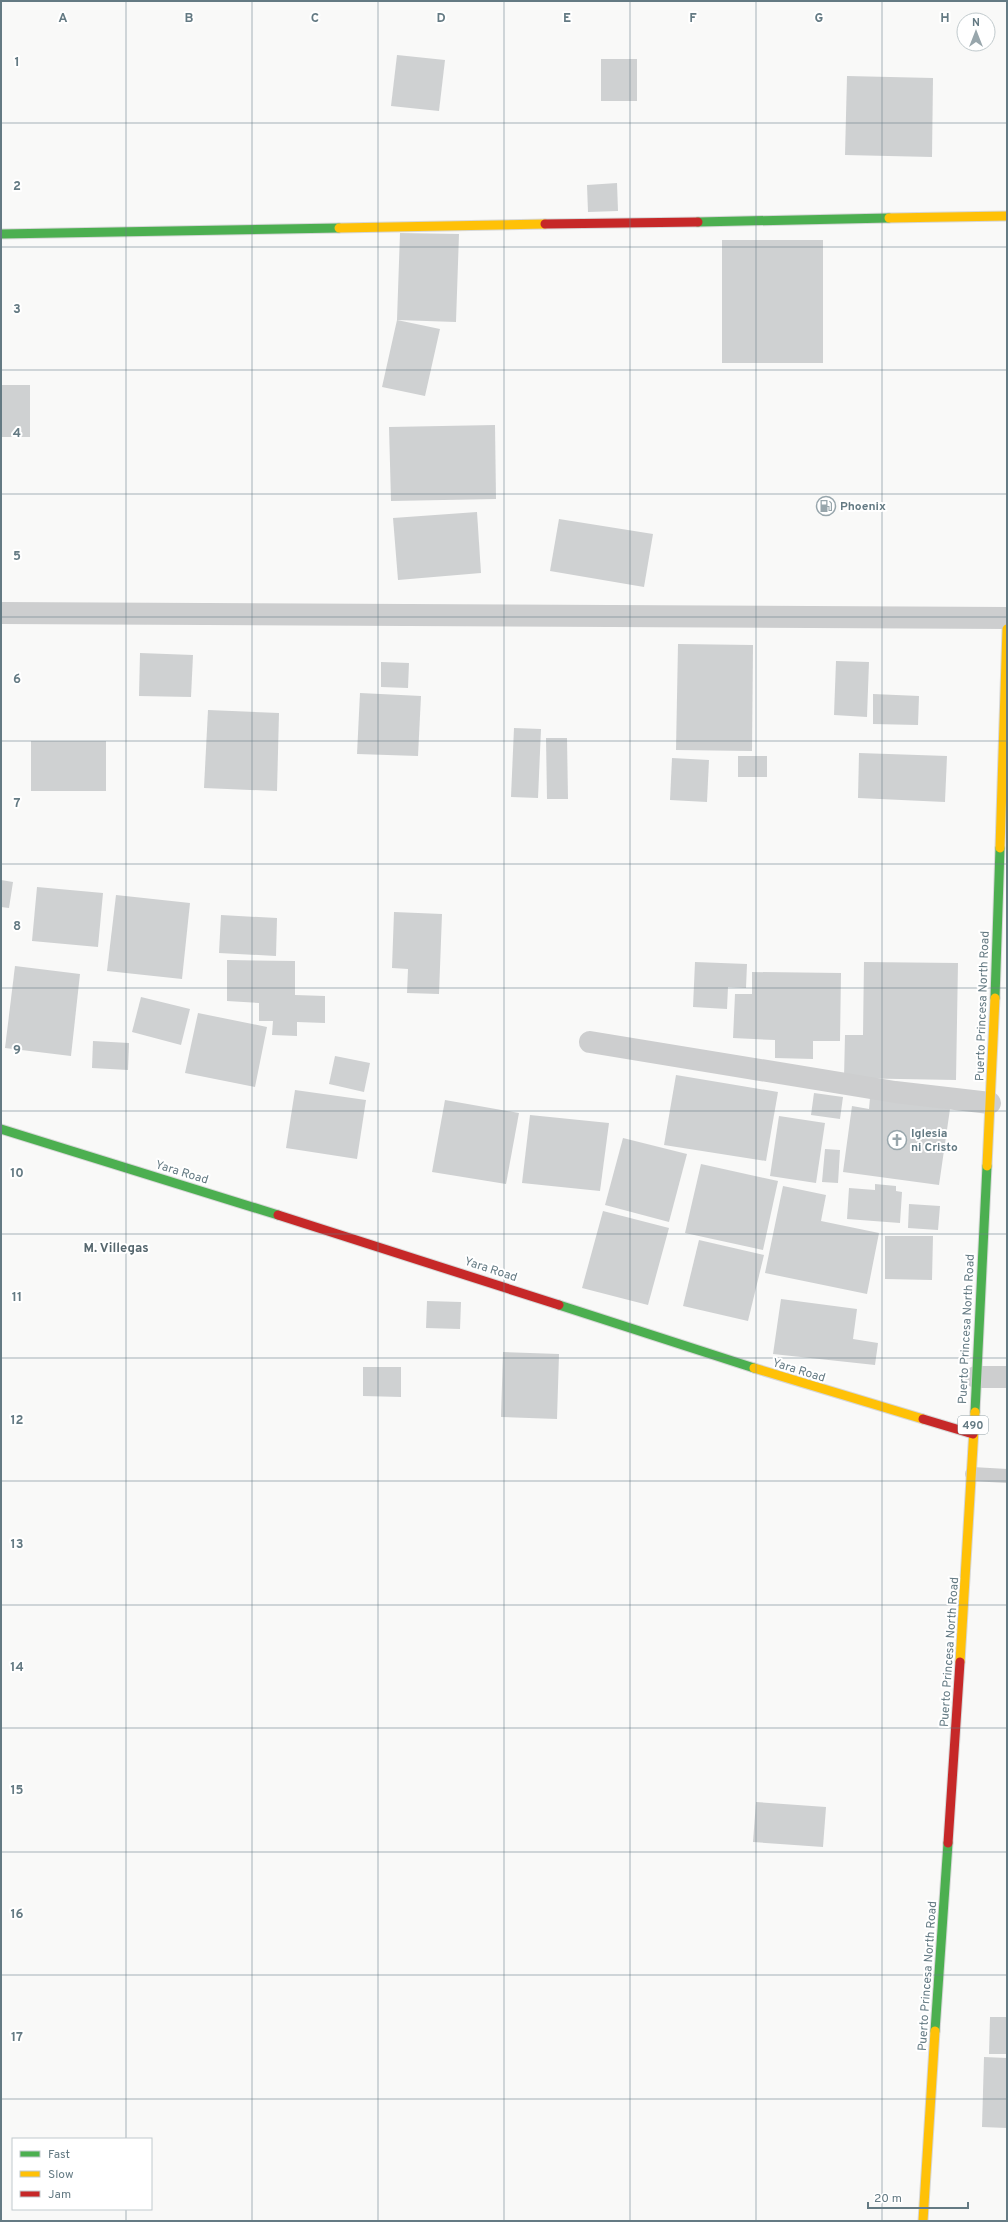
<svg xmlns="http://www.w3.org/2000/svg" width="1008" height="2222" viewBox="0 0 1008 2222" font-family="Overpass,sans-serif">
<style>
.building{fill:#cfd1d2}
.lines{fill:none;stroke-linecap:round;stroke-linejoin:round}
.fast-casing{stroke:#d6d7d7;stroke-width:11}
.slow-casing{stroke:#d6d7d7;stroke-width:11}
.jam-casing{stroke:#d6d7d7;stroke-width:11}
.lane{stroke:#cdcecf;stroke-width:14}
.street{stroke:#cdcecf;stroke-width:22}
.fast{stroke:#4caf50;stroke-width:9}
.slow{stroke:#ffc107;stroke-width:9}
.jam{stroke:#c62828;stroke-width:9}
.grid{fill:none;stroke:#647a83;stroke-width:1;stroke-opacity:0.55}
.labels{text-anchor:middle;stroke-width:4;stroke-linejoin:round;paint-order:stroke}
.shield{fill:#fff;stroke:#92a2a8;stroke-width:1}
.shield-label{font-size:11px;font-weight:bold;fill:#647a83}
.poi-label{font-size:12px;font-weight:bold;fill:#647a83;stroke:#fff;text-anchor:start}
.street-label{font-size:12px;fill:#647a83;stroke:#fff}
.neighbourhood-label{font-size:13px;font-weight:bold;fill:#56676e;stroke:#fff}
.grid-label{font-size:13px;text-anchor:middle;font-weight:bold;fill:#647a83;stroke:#fff;stroke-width:4;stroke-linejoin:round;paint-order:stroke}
</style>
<rect width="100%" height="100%" fill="#f9f9f8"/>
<g class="building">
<path d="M397 55 445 60 439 111 391 106Z"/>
<rect x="601" y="59" width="36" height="42"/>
<path d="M847 76 933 78 932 157 845 155Z"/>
<path d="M617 183 618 211 588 212 587 185Z"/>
<path d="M400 233 459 234 456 322 397 320 440 329 425 396 382 387 397 320Z"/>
<rect x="722" y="240" width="101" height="123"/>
<rect x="1" y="385" width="29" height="52"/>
<path d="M495 425 496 499 391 501 389 427Z"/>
<path d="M477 512 481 573 398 580 393 518Z"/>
<path d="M559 519 653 534 644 587 550 571Z"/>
<path d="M678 644 753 645 752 751 676 750Z"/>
<path d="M140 653 193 655 191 697 139 696Z"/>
<path d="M836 661 869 662 867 717 834 715Z"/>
<path d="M381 662 409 663 408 688 381 687Z"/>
<path d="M360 693 421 696 418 756 357 754Z"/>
<path d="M873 694 919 696 918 725 873 724Z"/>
<path d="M208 710 279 713 277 791 204 788Z"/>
<path d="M514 728 541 729 538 798 511 797Z"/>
<path d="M546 738H567L568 799H547Z"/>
<rect x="31" y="741" width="75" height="50"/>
<path d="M859 753 947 756 945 802 858 798Z"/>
<rect x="738" y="756" width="29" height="21"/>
<path d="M672 758 709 760 707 802 670 800Z"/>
<path d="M1 880 13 882 9 908 1 907Z"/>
<path d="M37 887 103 893 98 947 32 941Z"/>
<path d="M116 895 190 903 182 979 107 971Z"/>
<path d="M394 912 442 914 439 994 407 993 408 969 392 968Z"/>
<path d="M221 915 277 918 276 956 219 953Z"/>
<path d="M227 960 295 961V995L325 996V1023L297 1022V1036L272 1035 273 1021H259V1003L227 1001Z"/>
<path d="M695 962 747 964 746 988 728 987 727 1009 693 1007Z"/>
<path d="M864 962 958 963 956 1080 844 1078 845 1035H863Z"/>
<path d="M15 966 80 974 71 1056 5 1048Z"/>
<path d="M752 972 841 973 840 1041H813V1059L775 1058V1040L733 1038 735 994H752Z"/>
<path d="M141 997 190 1009 181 1045 132 1032Z"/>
<path d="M198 1013 267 1027 255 1087 185 1073Z"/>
<path d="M93 1041 129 1043 128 1070 92 1068Z"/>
<path d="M335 1056 370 1063 364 1092 329 1084Z"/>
<path d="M676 1075 778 1092 766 1161 664 1145Z"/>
<path d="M295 1090 366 1100 357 1159 286 1148Z"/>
<path d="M814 1093 843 1097 840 1119 811 1115Z"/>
<path d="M870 1098 950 1109 939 1185 843 1172 852 1106 869 1109Z"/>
<path d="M445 1100 519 1113 506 1184 432 1172Z"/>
<path d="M530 1115 609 1123 600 1191 522 1183Z"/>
<path d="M779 1116 825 1123 816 1183 770 1176Z"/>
<path d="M623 1138 687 1154 669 1222 605 1205Z"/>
<path d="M825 1149 840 1150 838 1183 822 1182Z"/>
<path d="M701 1164 778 1181 763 1250 685 1233Z"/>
<path d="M875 1184 896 1186V1191L902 1192 900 1223 847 1219 849 1188 875 1190Z"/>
<path d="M783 1186 826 1195 821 1221 879 1233 867 1294 765 1273Z"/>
<path d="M909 1204 940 1206 938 1230 908 1228Z"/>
<path d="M603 1211 669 1228 648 1305 582 1288Z"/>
<path d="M885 1236H933L932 1280 885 1279Z"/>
<path d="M699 1240 764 1255 748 1321 683 1306Z"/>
<path d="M781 1299 857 1309 853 1339 878 1343 875 1365 773 1354Z"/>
<path d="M427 1301 461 1302 460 1329 426 1328Z"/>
<path d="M503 1352 559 1354 557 1419 501 1417Z"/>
<path d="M363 1367H401V1397L363 1396Z"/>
<path d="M756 1802 826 1807 823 1847 753 1842Z"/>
<path d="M990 2017H1007V2054H989Z"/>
<path d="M984 2057 1007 2058V2128L982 2127Z"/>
</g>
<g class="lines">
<g class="fast-casing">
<g id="fast">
<path d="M698 222 889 218"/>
<path d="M1 234 339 228"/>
<path d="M995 998 1000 848"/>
<path d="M1 1129 278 1215"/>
<path d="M559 1305 754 1368"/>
<path d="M975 1412 987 1166"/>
<path d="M935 2031 948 1843"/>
</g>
</g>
<g class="slow-casing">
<g id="slow">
<path d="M889 218 1007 216"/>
<path d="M339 228 545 224"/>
<path d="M1000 848 1007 629"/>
<path d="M987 1166 995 998"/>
<path d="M754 1368 923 1419"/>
<path d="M960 1662 975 1412"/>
<path d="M923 2221 935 2031"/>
</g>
</g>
<g class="jam-casing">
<g id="jam">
<path d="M545 224 698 222"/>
<path d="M278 1215 559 1305"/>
<path d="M923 1419 973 1434"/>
<path d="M948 1843 960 1662"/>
</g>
</g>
<path class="lane" d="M972 1474 1007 1476"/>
<g class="street">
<path d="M1 613 1007 618"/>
<path d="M590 1042 895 1092 990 1103"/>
<path d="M976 1377H1007"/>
</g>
<use href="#fast" class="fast"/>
<use href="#slow" class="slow"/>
<use href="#jam" class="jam"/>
</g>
<path class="grid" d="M126 1V2139M252 1V2221M378 1V2221M504 1V2221M630 1V2221M756 1V2221M882 1V2221M1 123H1007M1 247H1007M1 370H1007M1 494H1007M1 617H1007M1 741H1007M1 864H1007M1 988H1007M1 1111H1007M1 1234H1007M1 1358H1007M1 1481H1007M1 1605H1007M1 1728H1007M1 1852H1007M1 1975H1007M1 2099H1007M126 2209V2221"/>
<defs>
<g id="fuel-ring" transform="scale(1)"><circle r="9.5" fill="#fff" stroke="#98a6ac" stroke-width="1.5"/><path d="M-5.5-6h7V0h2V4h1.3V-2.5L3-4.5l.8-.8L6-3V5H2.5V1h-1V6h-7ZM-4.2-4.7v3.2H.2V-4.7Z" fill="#98a6ac"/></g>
<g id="church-ring" transform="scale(1)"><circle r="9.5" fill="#fff" stroke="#98a6ac" stroke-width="1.5"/><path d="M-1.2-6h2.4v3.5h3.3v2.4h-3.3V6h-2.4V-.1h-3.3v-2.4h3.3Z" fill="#98a6ac"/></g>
</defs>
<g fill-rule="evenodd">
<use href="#fuel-ring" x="826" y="506"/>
<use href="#church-ring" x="897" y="1140"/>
</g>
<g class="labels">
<rect class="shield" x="958" y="1416" width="30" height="18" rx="3"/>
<g class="shield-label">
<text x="973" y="1429">490</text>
</g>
<g class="poi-label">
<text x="840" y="510">Phoenix</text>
<text x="911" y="1137">Iglesia<tspan x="911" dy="14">ni Cristo</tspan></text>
</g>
<g class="street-label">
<text transform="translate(982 1006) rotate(-88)" y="4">Puerto Princesa North Road</text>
<text transform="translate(182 1172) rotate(17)" y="4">Yara Road</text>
<text transform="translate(491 1269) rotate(18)" y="4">Yara Road</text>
<text transform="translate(966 1329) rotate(-87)" y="4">Puerto Princesa North Road</text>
<text transform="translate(799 1370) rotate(17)" y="4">Yara Road</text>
<text transform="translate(949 1652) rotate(-86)" y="4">Puerto Princesa North Road</text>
<text transform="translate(927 1976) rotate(-86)" y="4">Puerto Princesa North Road</text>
</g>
<g class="neighbourhood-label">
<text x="116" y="1252">M. Villegas</text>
</g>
</g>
<g class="grid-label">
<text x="63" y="22">A</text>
<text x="189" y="22">B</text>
<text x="315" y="22">C</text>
<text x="441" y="22">D</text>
<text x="567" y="22">E</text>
<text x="693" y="22">F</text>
<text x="819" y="22">G</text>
<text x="945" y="22">H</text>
<text x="17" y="66">1</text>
<text x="17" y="190">2</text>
<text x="17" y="313">3</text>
<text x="17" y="437">4</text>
<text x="17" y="560">5</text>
<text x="17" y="683">6</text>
<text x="17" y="807">7</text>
<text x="17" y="930">8</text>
<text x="17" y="1054">9</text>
<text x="17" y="1177">10</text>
<text x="17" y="1301">11</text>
<text x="17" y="1424">12</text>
<text x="17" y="1548">13</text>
<text x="17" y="1671">14</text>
<text x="17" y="1794">15</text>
<text x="17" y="1918">16</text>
<text x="17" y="2041">17</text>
</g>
<rect width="1008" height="2222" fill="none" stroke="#647a83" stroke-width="4"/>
<rect x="12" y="2138" width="140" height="72" fill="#ffffff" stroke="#c1cacd"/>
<rect x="20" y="2151" width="20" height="6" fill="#4caf50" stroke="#c1cacd"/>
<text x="48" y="2158" font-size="12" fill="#647a83">Fast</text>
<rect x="20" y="2171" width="20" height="6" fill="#ffc107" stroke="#c1cacd"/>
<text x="48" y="2178" font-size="12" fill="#647a83">Slow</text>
<rect x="20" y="2191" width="20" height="6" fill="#c62828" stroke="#c1cacd"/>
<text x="48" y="2198" font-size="12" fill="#647a83">Jam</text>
<g transform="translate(976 32)"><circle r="19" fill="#ffffff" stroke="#c1cacd"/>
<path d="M0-3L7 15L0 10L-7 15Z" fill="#98a6ac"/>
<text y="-6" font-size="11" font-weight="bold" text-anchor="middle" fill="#647a83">N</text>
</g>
<path d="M868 2202v6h100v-6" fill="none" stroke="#647a83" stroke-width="2"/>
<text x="874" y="2202" font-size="12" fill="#647a83" stroke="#ffffff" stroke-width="3" paint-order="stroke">20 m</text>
</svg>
